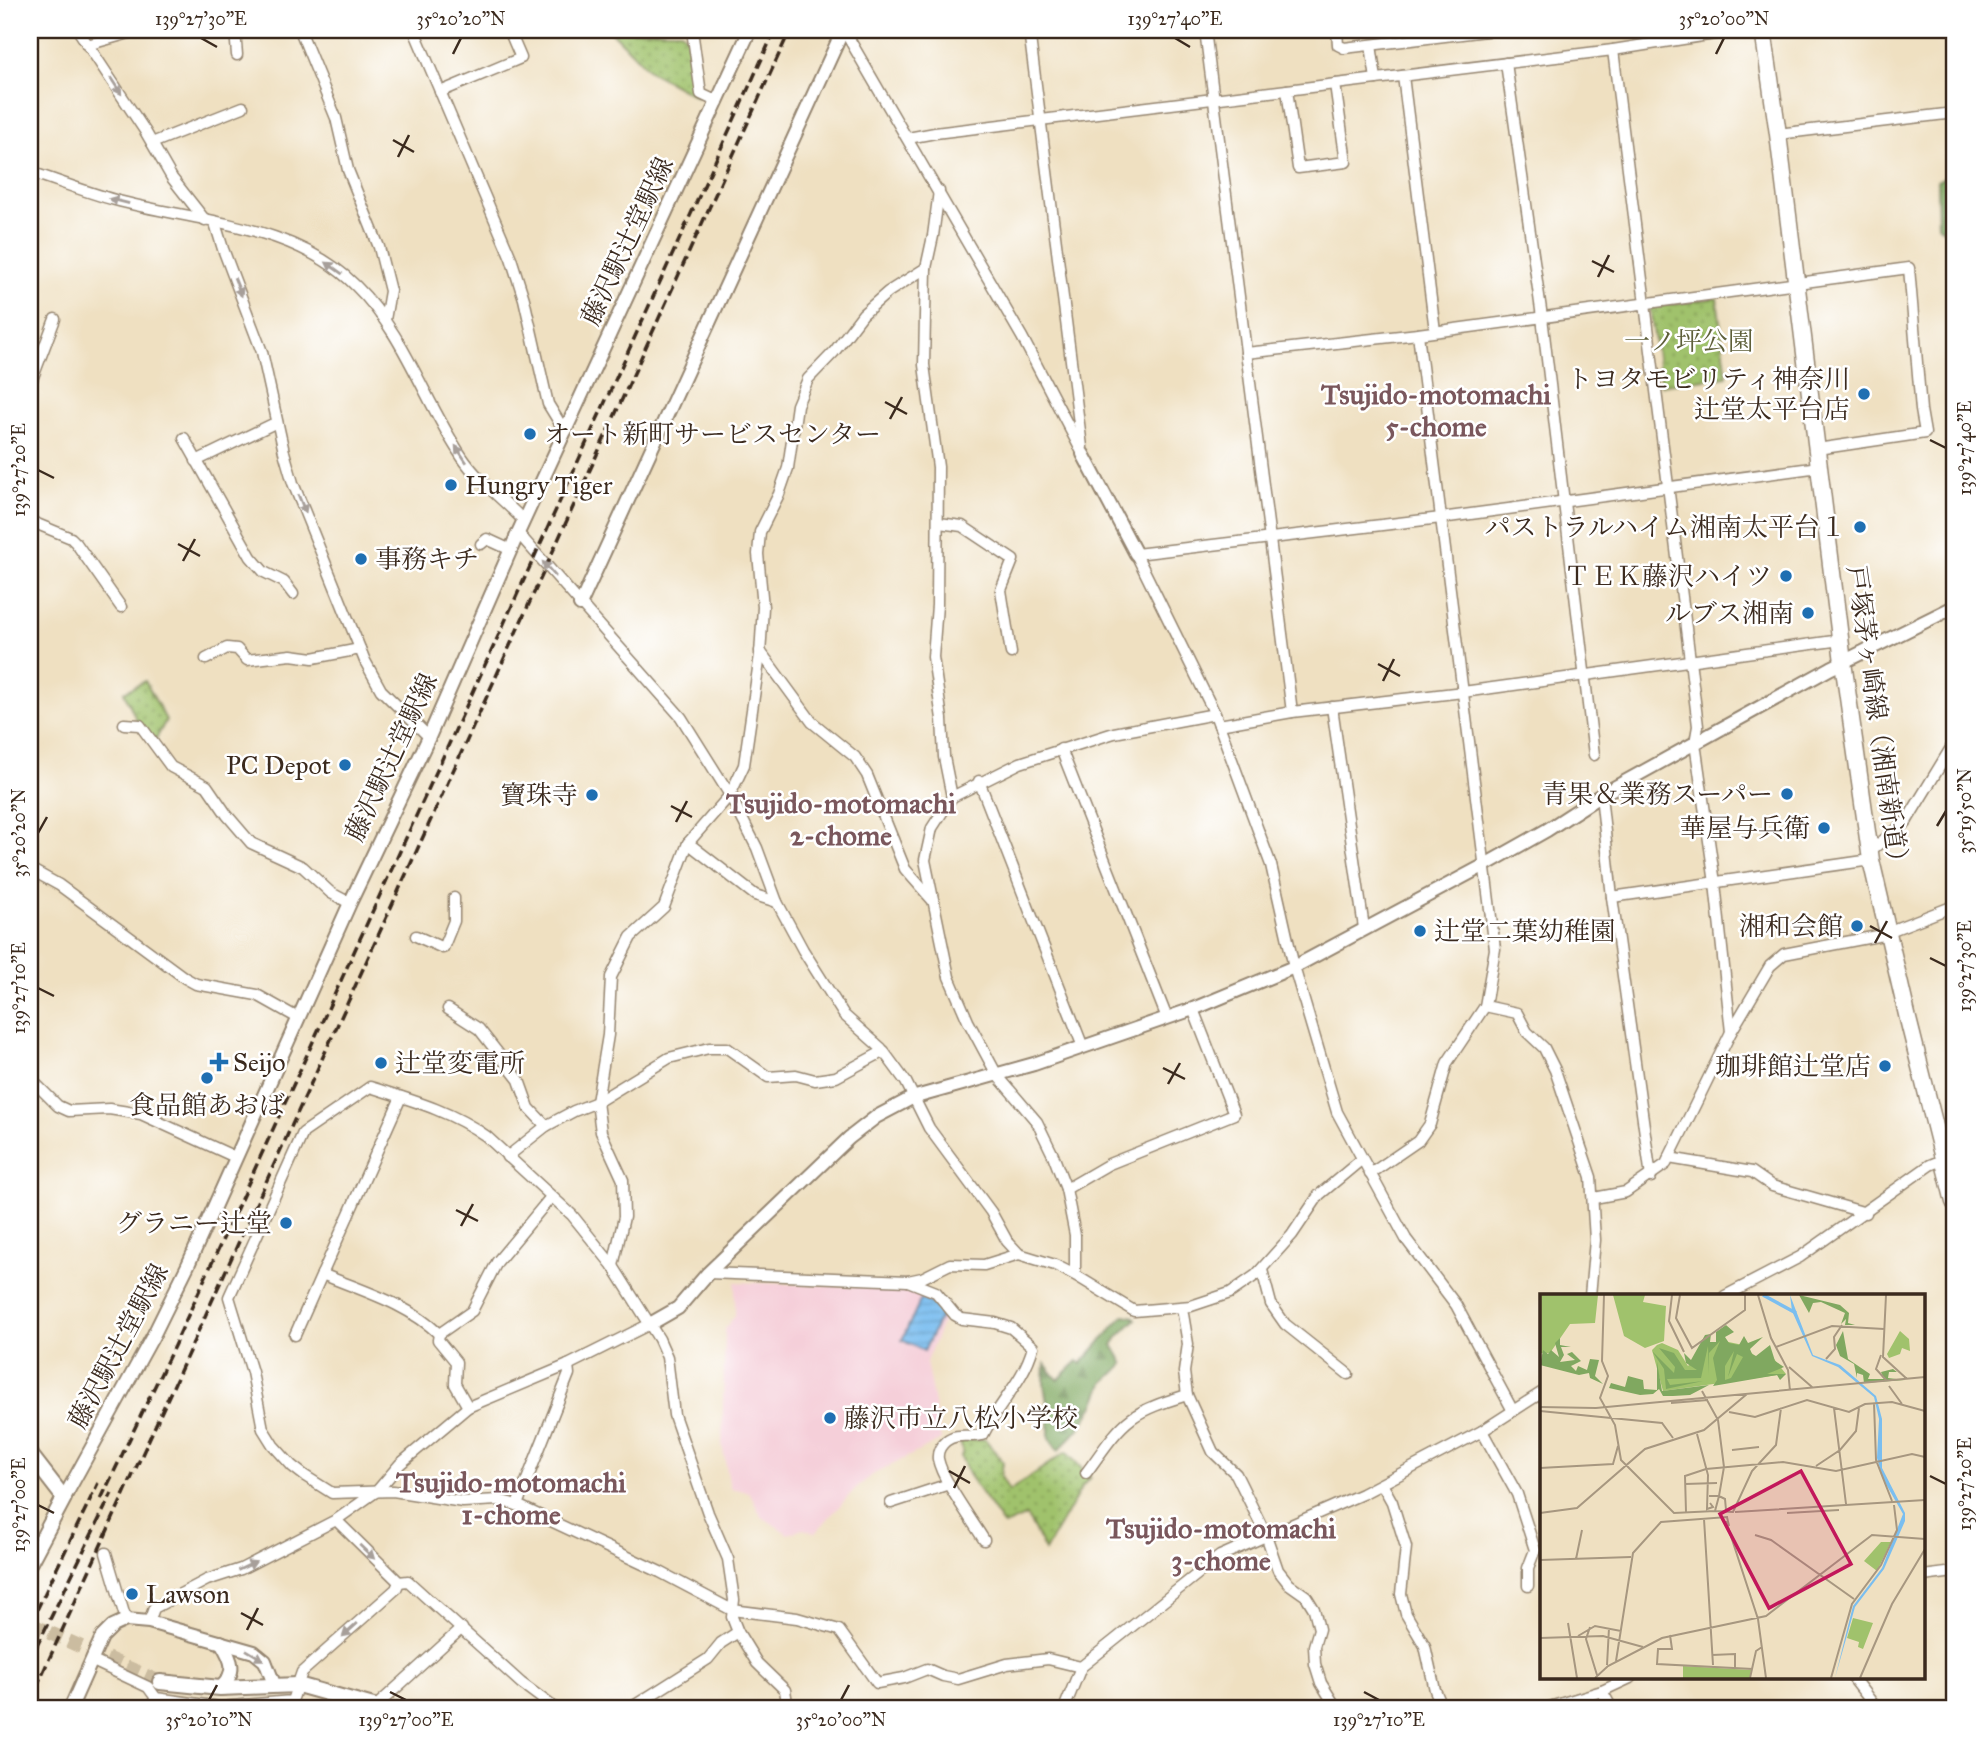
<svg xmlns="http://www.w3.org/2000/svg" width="1984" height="1739" viewBox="0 0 1984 1739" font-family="'IM FELL Great Primer','Noto Serif JP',serif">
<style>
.built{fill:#f5cfd9}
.forest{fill:url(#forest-firs);stroke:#5e693f;stroke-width:2}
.park{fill:url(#park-dots);stroke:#6e7645;stroke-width:2}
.water{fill:url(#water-rules);stroke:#5a7487;stroke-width:2}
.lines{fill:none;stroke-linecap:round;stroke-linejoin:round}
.secondary-tunnel{stroke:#cbbca0;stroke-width:14;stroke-dasharray:14 7;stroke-linecap:butt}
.minor-casing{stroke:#958570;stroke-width:13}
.tertiary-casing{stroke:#958570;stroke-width:16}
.secondary-casing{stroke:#958570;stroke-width:18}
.primary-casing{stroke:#958570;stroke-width:19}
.minor{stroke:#fff;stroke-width:10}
.tertiary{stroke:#fff;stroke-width:12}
.secondary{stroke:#fff;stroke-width:14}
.primary{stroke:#fff;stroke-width:16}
.rail{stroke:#3b2a1e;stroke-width:3.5;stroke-dasharray:10 5;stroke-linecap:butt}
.oneway{fill:#a79f9a}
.ticks{fill:none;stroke:#3b2a1e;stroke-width:2.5}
.poi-dot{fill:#1f6fb2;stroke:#fff;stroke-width:2.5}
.labels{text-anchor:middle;stroke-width:5;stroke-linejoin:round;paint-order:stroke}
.street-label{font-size:26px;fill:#3b2a1e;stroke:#fff}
.park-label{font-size:26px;fill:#5e5f39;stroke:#fff}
.poi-label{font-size:26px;fill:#3b2a1e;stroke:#fff;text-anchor:end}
.neighbourhood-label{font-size:28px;font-weight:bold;fill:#7a575c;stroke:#fff}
.inset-river{fill:none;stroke:#7abef0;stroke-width:3.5}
.inset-road{fill:none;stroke:#a79780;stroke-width:2}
.view{fill:#c2185b;fill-opacity:0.15;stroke:#c2185b;stroke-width:3.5}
.inset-edge{fill:none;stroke:#3b2a1e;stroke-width:3.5}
.neatline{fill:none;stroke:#3b2a1e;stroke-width:2.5}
.ticks-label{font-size:18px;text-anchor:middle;fill:#3b2a1e}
</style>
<defs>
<pattern id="forest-firs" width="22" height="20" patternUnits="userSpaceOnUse" patternTransform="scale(1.75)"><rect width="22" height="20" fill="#80a860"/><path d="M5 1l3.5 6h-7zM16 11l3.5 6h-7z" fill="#6a894f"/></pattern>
<pattern id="park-dots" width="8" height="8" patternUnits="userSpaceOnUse" patternTransform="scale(1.75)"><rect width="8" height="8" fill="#a0c26c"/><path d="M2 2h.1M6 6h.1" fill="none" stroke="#849e58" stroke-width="1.8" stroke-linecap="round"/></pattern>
<pattern id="water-rules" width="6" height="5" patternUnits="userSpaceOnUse" patternTransform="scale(1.75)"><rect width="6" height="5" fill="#7abef0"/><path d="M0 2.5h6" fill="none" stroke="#6aa3cd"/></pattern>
</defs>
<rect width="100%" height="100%" fill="#fff"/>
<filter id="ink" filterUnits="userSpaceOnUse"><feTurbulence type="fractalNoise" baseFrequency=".0143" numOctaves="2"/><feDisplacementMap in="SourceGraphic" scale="14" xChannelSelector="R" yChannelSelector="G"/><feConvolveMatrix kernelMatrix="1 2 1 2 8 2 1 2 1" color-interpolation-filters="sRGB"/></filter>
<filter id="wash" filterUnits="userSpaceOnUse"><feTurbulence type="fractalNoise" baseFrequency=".00686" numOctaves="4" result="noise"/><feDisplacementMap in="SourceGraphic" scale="28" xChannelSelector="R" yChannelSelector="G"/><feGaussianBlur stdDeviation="1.57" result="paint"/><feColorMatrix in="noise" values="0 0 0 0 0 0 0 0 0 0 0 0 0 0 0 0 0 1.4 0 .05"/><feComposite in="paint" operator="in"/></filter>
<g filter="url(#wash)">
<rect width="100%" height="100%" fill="#efe0c1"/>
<path class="built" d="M735 1282 912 1289 935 1299 950 1314 943 1321 926 1362 941 1440 874 1474 856 1488 815 1533 803 1529 788 1534 761 1516 749 1492 730 1488 722 1444 725 1329 735 1315Z"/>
<g class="forest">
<path d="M1954 172V239L1938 225 1937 181Z"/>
<path d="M1124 1315 1134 1317 1136 1319 1119 1336 1113 1345 1124 1364 1103 1383 1095 1403 1080 1428 1058 1451 1049 1438V1416L1044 1384 1045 1364 1058 1380 1078 1361 1081 1364Z"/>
</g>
<g class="park">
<path d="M610 30 681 31 688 38 697 97 651 72Z"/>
<path d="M1717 298 1727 376 1661 385 1650 307Z"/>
<path d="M145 681 166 720 155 741 138 723 124 692Z"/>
<path d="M985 1439 1003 1462 1001 1477 1009 1491 1066 1452 1090 1477 1083 1485 1045 1551 1027 1516 1004 1526 968 1474 961 1456 963 1452 960 1441Z"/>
</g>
<path class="water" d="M921 1299 944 1309 924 1351 902 1340Z"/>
</g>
<g filter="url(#ink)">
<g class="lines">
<path class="secondary-tunnel" d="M30 1624 160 1682"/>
<g class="minor-casing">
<g id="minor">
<path d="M78 30 145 131 172 178 205 220"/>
<path d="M235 30 237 55"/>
<path d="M300 30 336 118 348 170 379 247 390 291 385 320"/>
<path d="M414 30 511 258 524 299 548 404 559 422 567 430"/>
<path d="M692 30 701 94 718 102"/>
<path d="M844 30 1022 337 1083 454"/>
<path d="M1029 30 1082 447"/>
<path d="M1205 30 1292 712"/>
<path d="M1337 30 1338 45 1344 48 1495 30"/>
<path d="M87 45 140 30"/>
<path d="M1371 45 1376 79"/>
<path d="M1613 50 1690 660 1698 726 1695 743 1715 883 1731 1032"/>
<path d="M1506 63 1542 317 1594 755"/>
<path d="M1403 76 1435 331"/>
<path d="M1287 90 1298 168 1346 162 1335 84"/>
<path d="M440 92 521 58 509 30"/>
<path d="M1778 134 1954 113"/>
<path d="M908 138 935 133 1613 50 1740 30"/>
<path d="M152 143 243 107"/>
<path d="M30 172C58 181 86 192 115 200 196 222 294 223 356 286 405 334 424 401 462 457 477 480 505 501 524 521"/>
<path d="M939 191 933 236 926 268 924 365 938 467 937 605 933 657 942 719 944 757 952 797"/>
<path d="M215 223 223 249 262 352 284 452 293 483 365 661 381 690 429 737"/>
<path d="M1246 353 1418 334 1909 268 1921 410 1925 433 1817 449"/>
<path d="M30 385 55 319"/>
<path d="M184 438 251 557 264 572 284 582 293 594"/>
<path d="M196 461 277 422"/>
<path d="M30 521 71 538 76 543 121 607"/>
<path d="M939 523 962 526 1013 560 1001 590 1011 653"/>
<path d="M518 533 681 717 730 795 757 848 777 902 803 950 844 1015 881 1048 906 1082 929 1128 991 1212 1007 1241 1019 1254 1055 1265 1075 1275 1134 1311 1191 1306 1230 1293 1256 1275 1292 1235 1319 1195 1361 1160"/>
<path d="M481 544 487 539 511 550"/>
<path d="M760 651 812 722 855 757 867 775 905 869 934 902"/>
<path d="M206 659 227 648 237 649 247 660 291 655 313 658 360 649"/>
<path d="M1332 707 1364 928"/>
<path d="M124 724 140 725 171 767 207 786 227 815 251 843 303 867 331 893 350 903"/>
<path d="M1219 725 1292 712 1463 692 1841 640"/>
<path d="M1061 749 1167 1018"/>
<path d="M979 781 1083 1047"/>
<path d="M1601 795 1612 897 1651 1177"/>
<path d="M688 843 755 895 777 902"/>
<path d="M1870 851 1906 822 1954 743"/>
<path d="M30 869 59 885 185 978 196 984 257 995 298 1018"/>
<path d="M1612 897 1871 860"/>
<path d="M1887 932 1954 906"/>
<path d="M416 936 443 948 454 921V898"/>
<path d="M1485 1006 1517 1013 1527 1032 1544 1048 1555 1070 1591 1177 1595 1240 1590 1296"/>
<path d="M448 1009 479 1029 519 1080 529 1108 546 1126"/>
<path d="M30 1078 58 1106 69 1111 109 1109 141 1114 235 1157"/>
<path d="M507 1157 546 1126 574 1111 597 1102 669 1058 709 1048H727L768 1077 796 1075 815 1080 836 1077 884 1051"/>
<path d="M1669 1158 1752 1172 1772 1186 1866 1213"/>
<path d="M1370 1174 1418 1141 1430 1124 1447 1063 1485 1006 1495 949 1418 334"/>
<path d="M1066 1189 1109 1164 1234 1114 1193 1009"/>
<path d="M30 1190 34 1197"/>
<path d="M1594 1198 1626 1192 1666 1164 1731 1032 1770 966 1784 954 1888 934"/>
<path d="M613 1266 624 1217 623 1180 601 1132 597 1102 608 1035 611 977 631 937 664 907 688 843 730 795 744 765 760 655 763 607 758 554 760 532 779 494 788 468 797 405 808 379 834 352 863 314 888 292 926 268"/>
<path d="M1262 1270 1271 1304 1285 1324 1348 1374"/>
<path d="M708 1273 908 1281 936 1292 955 1315 962 1319 995 1323 1011 1328 1033 1347C1024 1381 998 1404 983 1435 970 1438 957 1432 946 1441 941 1445 937 1452 938 1459 942 1480 972 1520 984 1540"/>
<path d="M322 1274C362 1291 407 1303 439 1334"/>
<path d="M1075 1275V1235L1066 1189 1053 1155 1037 1122 997 1075 968 1021 949 977 925 860 932 828 952 797 1020 763 1114 733 1215 714"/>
<path d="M908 1281 922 1278 950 1264 984 1265 1019 1254"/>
<path d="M1725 1296 1800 1257 1930 1165 1954 1155"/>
<path d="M1182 1308 1188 1344 1184 1372 1187 1395 1213 1452 1236 1474 1266 1535 1278 1570 1289 1584 1306 1596 1314 1609 1319 1629 1314 1646 1315 1664 1321 1683 1337 1709"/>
<path d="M295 1335 401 1097"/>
<path d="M468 1407 455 1384 456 1362 438 1340 439 1334 472 1311 497 1262 551 1197"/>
<path d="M1513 1411 1456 1305 1406 1239 1337 1112 1294 967 1271 865 1215 714 1136 554 1441 518 1819 467"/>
<path d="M1482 1431 1517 1494 1535 1550 1528 1568V1586"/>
<path d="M1086 1473C1100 1455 1113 1432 1132 1418 1147 1407 1168 1401 1187 1395"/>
<path d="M1382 1484 1392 1502 1406 1547 1401 1594 1406 1614 1425 1646 1435 1690 1443 1709"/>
<path d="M891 1503 949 1484"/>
<path d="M517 1505 569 1374 568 1365"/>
<path d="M336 1520 399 1582 408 1581 521 1683 556 1709"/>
<path d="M106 1553 126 1620"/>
<path d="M1923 1576 1954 1572"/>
<path d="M149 1622 154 1608 207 1580 241 1569 336 1520 377 1491 400 1464 468 1407 568 1365 650 1324"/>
<path d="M738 1632 757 1663 785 1690 788 1709"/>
<path d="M93 1661 148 1687 156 1698 220 1707 292 1701 302 1672 396 1589 399 1582"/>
<path d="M1853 1678 1877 1709"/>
<path d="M1602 1691 1612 1709"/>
<path d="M150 1709 156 1698"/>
<path d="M373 1709 462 1628"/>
<path d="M629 1709 708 1659 721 1643 738 1632 732 1617 734 1600 728 1559 708 1513 674 1415 667 1357 659 1339 613 1266 572 1215 486 1136C451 1111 411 1100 370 1087L303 1133 229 1297 252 1372 263 1429 273 1445 292 1466 305 1476 332 1493 393 1491 463 1502 498 1500 517 1505 660 1572 732 1610 797 1618 839 1630 877 1683 904 1678 927 1669 943 1676 958 1679 1007 1664 1048 1659 1081 1667"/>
<path d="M1064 1709 1081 1667 1220 1556 1362 1494 1482 1431 1541 1393"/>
<path d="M1543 1709 1602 1691 1630 1678"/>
</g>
</g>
<g class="tertiary-casing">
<g id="tertiary">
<path d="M1083 454 1136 554"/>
<path d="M580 605 843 30"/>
<path d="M650 1324 678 1308 708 1273 849 1138 876 1117 912 1098 1034 1064 1083 1047 1193 1009 1294 967 1485 865 1547 830 1601 795 1831 668 1954 607"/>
<path d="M64 1498 154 1334 188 1265 350 903 429 737 518 533 750 30"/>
<path d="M220 1688C238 1672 232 1660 221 1642"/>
<path d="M70 1709 102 1637 113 1626 126 1620 149 1622 254 1652 265 1661 274 1684"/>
</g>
</g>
<g class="secondary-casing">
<g id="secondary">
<path d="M30 1454 64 1498 30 1562"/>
<path d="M160 1682 220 1688 298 1685 384 1709"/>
</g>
</g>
<g class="primary-casing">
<path id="primary" d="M1763 30 1778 134 1843 662 1871 860 1908 1019 1954 1202"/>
</g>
<use href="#minor" class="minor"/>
<use href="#tertiary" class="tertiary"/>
<use href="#secondary" class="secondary"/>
<use href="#primary" class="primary"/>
<g class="rail">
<path d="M101 1499 174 1346 775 30"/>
<path d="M30 1624 98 1483"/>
<path d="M30 1660 112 1493"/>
<path d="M30 1701 790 30"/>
</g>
</g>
<defs><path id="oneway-solid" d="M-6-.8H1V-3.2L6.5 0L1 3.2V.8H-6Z" transform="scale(1.75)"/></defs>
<g class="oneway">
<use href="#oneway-solid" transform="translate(116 86) rotate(57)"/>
<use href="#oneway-solid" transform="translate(119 201) rotate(-166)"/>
<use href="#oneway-solid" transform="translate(334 268) rotate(-145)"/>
<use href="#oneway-solid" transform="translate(238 287) rotate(68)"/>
<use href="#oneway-solid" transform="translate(461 454) rotate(-124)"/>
<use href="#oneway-solid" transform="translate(302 504) rotate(68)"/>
<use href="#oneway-solid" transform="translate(549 569) rotate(-131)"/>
<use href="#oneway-solid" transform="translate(367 1552) rotate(43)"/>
<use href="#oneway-solid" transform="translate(247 1566) rotate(-25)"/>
<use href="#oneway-solid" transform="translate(350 1630) rotate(138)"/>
<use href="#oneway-solid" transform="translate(255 1655) rotate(31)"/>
</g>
</g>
<path class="ticks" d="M201 38 217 47M1175 38 1190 47M453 54 461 38M1716 54 1724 38M393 140 414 152M398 157 409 135M1592 261 1614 272M1598 277 1609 255M885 402 907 414M890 419 902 397M1930 440 1946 448M38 470 54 478M178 544 200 556M183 561 195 539M1378 664 1400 676M1383 681 1394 659M671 806 692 817M676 822 687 801M1937 826 1946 811M38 833 47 817M1870 926 1892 938M1875 943 1887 921M1930 958 1946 966M38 988 54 996M1163 1068 1185 1079M1168 1084 1180 1063M456 1210 478 1221M461 1226 473 1204M949 1471 970 1483M1930 1476 1946 1484M954 1488 965 1466M38 1505 54 1513M241 1613 263 1625M247 1630 258 1608M390 1692 406 1700M1364 1692 1379 1700M209 1700 217 1685M841 1700 849 1685"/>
<g class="poi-dot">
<circle cx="1864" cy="394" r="7"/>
<circle cx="530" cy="434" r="7"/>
<circle cx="451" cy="485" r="7"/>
<circle cx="1860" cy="527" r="7"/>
<circle cx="361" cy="559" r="7"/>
<circle cx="1786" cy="576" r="7"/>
<circle cx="1808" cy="613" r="7"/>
<circle cx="345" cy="765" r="7"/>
<circle cx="1787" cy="794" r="7"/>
<circle cx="592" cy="795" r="7"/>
<circle cx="1824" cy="828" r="7"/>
<circle cx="1857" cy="926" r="7"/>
<circle cx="1420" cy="931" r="7"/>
<path d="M215.5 1051.5h7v7h7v7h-7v7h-7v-7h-7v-7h7z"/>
<circle cx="381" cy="1063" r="7"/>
<circle cx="1885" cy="1066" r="7"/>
<circle cx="207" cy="1078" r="7"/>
<circle cx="286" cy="1223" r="7"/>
<circle cx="830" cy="1418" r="7"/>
<circle cx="132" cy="1594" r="7"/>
</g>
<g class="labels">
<g class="street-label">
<text transform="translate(627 241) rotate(-65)" y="9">藤沢駅辻堂駅線</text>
<text transform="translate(1878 720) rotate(82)" y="9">戸塚茅ヶ崎線（湘南新道）</text>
<text transform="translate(391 757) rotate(-65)" y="9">藤沢駅辻堂駅線</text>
<text transform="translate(118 1346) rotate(-62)" y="9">藤沢駅辻堂駅線</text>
</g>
<g class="park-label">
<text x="1689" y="350">一ノ坪公園</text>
</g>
<g class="poi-label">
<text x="1850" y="388">トヨタモビリティ神奈川<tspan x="1850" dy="30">辻堂太平台店</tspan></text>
<text x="544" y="443" text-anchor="start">オート新町サービスセンター</text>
<text x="465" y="494" text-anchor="start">Hungry Tiger</text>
<text x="1846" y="536">パストラルハイム湘南太平台１</text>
<text x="375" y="568" text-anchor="start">事務キチ</text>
<text x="1772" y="585">ＴＥＫ藤沢ハイツ</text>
<text x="1794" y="622">ルブス湘南</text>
<text x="331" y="774">PC Depot</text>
<text x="1773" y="803">青果＆業務スーパー</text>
<text x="578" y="804">寶珠寺</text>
<text x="1810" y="837">華屋与兵衛</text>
<text x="1843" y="935">湘和会館</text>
<text x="1434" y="940" text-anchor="start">辻堂二葉幼稚園</text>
<text x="233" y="1071" text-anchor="start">Seijo</text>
<text x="395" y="1072" text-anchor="start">辻堂変電所</text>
<text x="1871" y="1075">珈琲館辻堂店</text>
<text x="207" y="1114" text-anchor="middle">食品館あおば</text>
<text x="272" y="1232">グラニー辻堂</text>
<text x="844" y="1427" text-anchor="start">藤沢市立八松小学校</text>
<text x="146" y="1603" text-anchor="start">Lawson</text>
</g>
<g class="neighbourhood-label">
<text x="1436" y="404">Tsujido-motomachi<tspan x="1436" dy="32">5-chome</tspan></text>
<text x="841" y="813">Tsujido-motomachi<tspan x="841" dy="32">2-chome</tspan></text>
<text x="511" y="1492">Tsujido-motomachi<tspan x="511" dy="32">1-chome</tspan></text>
<text x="1221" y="1538">Tsujido-motomachi<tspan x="1221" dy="32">3-chome</tspan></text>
</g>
</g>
<g transform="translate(1540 1294)">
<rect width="385" height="385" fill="#efe0c1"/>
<path d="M0 1H58L55 29 30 30 10 59H0ZM179 46 203 51 216 63 227 56 246 80 123 97 112 56 117 51 122 49 138 56 148 72 167 51 173 53ZM313 324 333 329 323 355 318 353 319 348 307 344Z" fill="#a0c26c"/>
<path d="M259 1 300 11 309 19 308 29 315 31H305L306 25 301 30 305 19 281 8 273 9 269 19ZM186 31 194 38 185 43 189 49 199 51 204 42 208 49 223 43 210 55 212 60 216 62 230 51 235 67 244 73 227 80H246L240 86 237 81 173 92 177 86 173 64 180 47 169 59V81L168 52 161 84 127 85 130 91 163 87 126 95 124 75 112 57 134 79 135 73 119 54 134 59 145 76H157L146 69 144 59 151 66 165 41 171 40 170 48H176V38ZM194 57 188 83 197 60 203 63 191 84 185 86V72ZM303 37 308 65 330 80 328 85H344L341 78 353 75 357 78H349L348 84 365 86 324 89 323 81 317 79V84L314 70 300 62 296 51ZM20 44V51L31 53H21L24 61 20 68 35 66 27 60 32 58 41 67 31 72 36 77 38 72 47 76 50 65 59 66 55 82 63 90 50 84 49 79 39 81 0 71 3 56 8 60 11 56 19 63 15 49ZM117 68 122 97 169 91 150 101 133 102H123L119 95 113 100 100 101 69 94 71 89 85 93 88 82 103 86 104 95 117 96Z" fill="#80a860" fill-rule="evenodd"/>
<path d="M73 1H105L103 8 126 12 124 47 105 54 84 42Z" fill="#a0c26c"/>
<path d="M360 37 369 45 370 57 362 54 360 60 349 64 347 60ZM341 248H351L337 277 324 267ZM143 372 211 376 210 384H143Z" fill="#a0c26c"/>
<path d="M250 1 273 61 300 71 336 102 342 125V174L365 219V227L344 275 315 313 295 384 313 312 342 274 363 220 343 185 337 164 339 125 334 103 298 73 272 62 252 17Z" fill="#7abef0"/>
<path class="inset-river" d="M223 1 256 19"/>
<path class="inset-road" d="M64 1 62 67 68 82 60 104 75 131 81 166 134 219 175 217M132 1 129 27 144 58M140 1 136 24 152 54 205 16V1M218 1 231 44 248 76 250 97M346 1 343 63 367 85M236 53 292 32 344 35M341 61 336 75 346 86M286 65 295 55 294 43 302 31M249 73 272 93M349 92 362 110M162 97 178 126 184 173 179 202H169M131 109 168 106M334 109 336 166 352 207M0 113 56 114 385 83M294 114 306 210M0 117 122 129 133 144M189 118 215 123 267 106 309 118 325 110 352 108 385 117M157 140 168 181 167 215 173 213 170 209M192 156 219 153M276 172 300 156 316 137 319 114M0 174 73 170 78 152M145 190 177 189M186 216 185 205 179 202 175 217 193 218 212 177 236 151 241 114M146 218 145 182 166 175 243 168 296 177 372 160 385 163M195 218 385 206M0 219 37 214 105 155 164 136 207 100M247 219 299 216M164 225 173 371M186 227 218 325 226 384M215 241 231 246 314 305M36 265 42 236M0 266 91 263M28 329 37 384M50 333 46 345 57 381M130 341 132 355H118L117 370 212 375 210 384M38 342 55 332 81 337M0 344 63 342 103 353M172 361 195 360V374M76 367 93 259 121 228 187 223 189 232M67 371 69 334M212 375 216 357 222 353M55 384 68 372 122 344 226 322 332 241 385 245M291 384 312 310 341 271 357 236 354 211M320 384 352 310 385 255"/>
<path class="view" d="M261 177 311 270 229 314 180 220Z"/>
<rect width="385" height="385" class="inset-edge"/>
</g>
<rect width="1984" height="1739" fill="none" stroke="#fff" stroke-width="77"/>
<rect x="38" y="38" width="1908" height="1662" class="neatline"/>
<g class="ticks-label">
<text x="201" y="25">139°27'30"E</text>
<text x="461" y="25">35°20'20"N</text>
<text x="1175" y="25">139°27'40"E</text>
<text x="1724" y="25">35°20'00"N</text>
<text transform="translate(1965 448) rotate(-90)" y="6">139°27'40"E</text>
<text transform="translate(19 470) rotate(-90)" y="6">139°27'20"E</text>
<text transform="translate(1965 811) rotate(-90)" y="6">35°19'50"N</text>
<text transform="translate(19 833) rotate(-90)" y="6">35°20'20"N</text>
<text transform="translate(1965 966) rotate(-90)" y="6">139°27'30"E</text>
<text transform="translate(19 988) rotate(-90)" y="6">139°27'10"E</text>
<text transform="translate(1965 1484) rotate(-90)" y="6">139°27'20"E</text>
<text transform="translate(19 1505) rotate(-90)" y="6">139°27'00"E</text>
<text x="209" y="1726">35°20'10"N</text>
<text x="406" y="1726">139°27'00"E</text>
<text x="841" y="1726">35°20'00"N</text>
<text x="1379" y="1726">139°27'10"E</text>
</g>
</svg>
